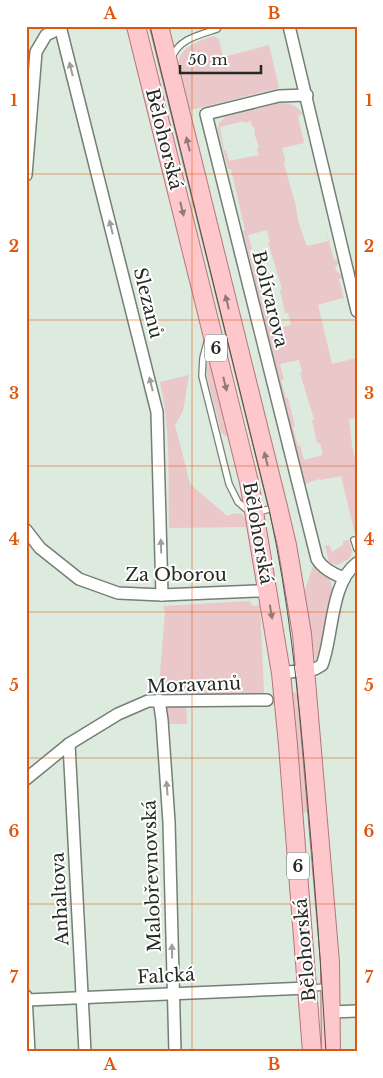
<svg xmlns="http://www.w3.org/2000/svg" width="383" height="1078" viewBox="0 0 383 1078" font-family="'Libre Baskerville',serif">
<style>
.green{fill:#eac7c9;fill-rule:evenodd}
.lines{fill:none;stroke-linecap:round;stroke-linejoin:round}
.service-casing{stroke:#747f75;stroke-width:8}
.minor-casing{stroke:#747f75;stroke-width:14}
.primary-casing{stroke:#b2777b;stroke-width:20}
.service{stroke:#fff;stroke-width:5.5}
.minor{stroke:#fff;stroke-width:11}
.primary{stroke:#fec7cc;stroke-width:18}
.tram{stroke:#4c534d;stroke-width:1}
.oneway{fill:#9d9f9d}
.oneway2{fill:#927878}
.grid{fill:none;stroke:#de570d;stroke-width:1;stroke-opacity:0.55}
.labels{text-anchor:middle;stroke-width:4;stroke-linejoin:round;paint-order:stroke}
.shield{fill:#fff;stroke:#666a66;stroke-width:1}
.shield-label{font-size:16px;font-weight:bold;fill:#252a25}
.street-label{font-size:18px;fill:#252a25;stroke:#fff}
.neatline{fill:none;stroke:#de570d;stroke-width:2}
.grid-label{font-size:16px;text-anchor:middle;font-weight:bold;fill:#de570d}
</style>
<rect width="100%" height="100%" fill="#ddeade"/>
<g class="green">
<path d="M214 36 219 39 223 57 269 45 279 88 187 111C178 70 163 51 214 36Z"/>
<path d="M281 103C291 103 297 106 303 114L298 116 304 143 282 148 285 159 284 164 296 206C297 222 302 231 307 246L328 241 325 227 334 260 342 259 335 267 337 272 346 277 339 279 344 299 342 298 318 305 332 364 356 358 355 351 357 354V418L349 419C352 435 350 447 357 461V545L350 539 356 538 341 476 320 480 319 479 305 484 243 231 245 230 231 169H228L218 129 219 123 226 117ZM244 121 245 123 251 121 252 127H254L255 132 254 133 259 147 257 148 259 155 229 161 226 150H224L220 127ZM267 230 270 242H268L282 289 280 290 285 313H288L291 325 272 330 269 316H266L261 297 263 296 257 268H254L249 250 252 249 248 235ZM299 360 302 372 300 373 314 419 312 420 317 443H320L323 455 304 460 300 445 298 446 293 427 295 426 288 398H286L281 380 284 379 280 364Z"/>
<path d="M209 360 227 435 225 436 221 432 207 377 206 369Z"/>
<path d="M189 375 183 411 175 425 190 484 227 516C240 511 244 512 247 527L169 528C168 480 171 430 160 382Z"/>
<path d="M320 526 325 546 329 545 332 552 343 545V541L349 540 352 552 349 559 337 565 329 562Z"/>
<path d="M314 563 330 580 333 590 320 655 318 658 315 659 304 593Z"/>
<path d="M249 601 253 606 260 605 264 693C243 693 172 698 159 686L165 612 163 606Z"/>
<path d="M300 692 310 812 302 813 291 693Z"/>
<path d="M186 703 187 724H165V706Z"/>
</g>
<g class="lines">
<g class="service-casing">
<g id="service">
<path d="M172 58C178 39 199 35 217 29L219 26"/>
<path d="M208 339 203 358 202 376 229 484 238 502 246 509 255 513 276 507"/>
<path d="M354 540 357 549"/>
<path d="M308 988 329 987"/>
</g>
</g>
<g class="minor-casing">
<g id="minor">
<path d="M60 26 157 412 162 595"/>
<path d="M289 26 357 311"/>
<path d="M307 95 279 96 206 114 317 559C323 569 333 574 344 578"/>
<path d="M26 175 36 52 46 35 60 28"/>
<path d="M26 530 40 548 79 579 118 593 162 595 258 591"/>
<path d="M281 673 315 669 322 665C333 637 330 583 357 563"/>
<path d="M159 700 162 720 169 822 175 1052"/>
<path d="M69 744 85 1052"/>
<path d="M26 779 69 744 118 714 148 701 267 700"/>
<path d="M26 996 29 1052"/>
<path d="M27 1000 308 988"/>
<path d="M331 1012 357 1011"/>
</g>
</g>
<g class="primary-casing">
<g id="primary">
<path d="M136 26 249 482 281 673 288 745 312 1052"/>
<path d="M159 26 278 507 287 545 302 634 330 962 331 1052"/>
</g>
</g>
<use href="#service" class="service"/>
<use href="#minor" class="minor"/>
<use href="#primary" class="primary"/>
<path class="tram" d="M150 26 269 509C289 600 298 691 306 783 314 873 321 962 326 1052"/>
</g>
<defs><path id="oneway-solid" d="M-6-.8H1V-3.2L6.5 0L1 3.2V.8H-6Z" transform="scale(1.25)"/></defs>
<g class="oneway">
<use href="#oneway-solid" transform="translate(71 69) rotate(-104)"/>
<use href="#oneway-solid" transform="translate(111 227) rotate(-104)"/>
<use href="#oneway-solid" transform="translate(151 384) rotate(-104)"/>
<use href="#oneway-solid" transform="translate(161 546) rotate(-92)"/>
<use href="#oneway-solid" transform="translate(167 788) rotate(-94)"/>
<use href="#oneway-solid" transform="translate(172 951) rotate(-91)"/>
</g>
<g class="oneway2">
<use href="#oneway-solid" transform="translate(188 144) rotate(-104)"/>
<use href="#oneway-solid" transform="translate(182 209) rotate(76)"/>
<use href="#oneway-solid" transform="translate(227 302) rotate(-104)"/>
<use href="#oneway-solid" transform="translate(225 384) rotate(76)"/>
<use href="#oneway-solid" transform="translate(266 459) rotate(-104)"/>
<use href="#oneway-solid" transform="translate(271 612) rotate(81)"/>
</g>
<path class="grid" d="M192 26V1052M26 174H357M26 320H357M26 466H357M26 612H357M26 758H357M26 904H357"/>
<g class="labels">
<g class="shield">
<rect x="205" y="334.5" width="22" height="27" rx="4"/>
<rect x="287" y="852.5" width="22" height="27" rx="4"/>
</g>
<g class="shield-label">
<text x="216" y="354">6</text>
<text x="298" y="872">6</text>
</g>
<g class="street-label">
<text transform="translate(164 139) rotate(76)" y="6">Bělohorská</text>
<text transform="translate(270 299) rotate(76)" y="6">Bolívarova</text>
<text transform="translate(148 303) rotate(76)" y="6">Slezanů</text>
<text transform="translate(258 533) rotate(80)" y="6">Bělohorská</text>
<text x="176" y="581">Za Oborou</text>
<text transform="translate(194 685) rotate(-2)" y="6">Moravanů</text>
<text transform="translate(152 876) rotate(-92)" y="6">Malobřevnovská</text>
<text transform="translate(60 899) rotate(-93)" y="6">Anhaltova</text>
<text transform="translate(305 950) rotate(-95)" y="6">Bělohorská</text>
<text transform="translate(166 976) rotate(-3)" y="6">Falcká</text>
</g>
</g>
<rect width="383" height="1078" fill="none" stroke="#ffffff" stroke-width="55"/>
<path d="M180 65v8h81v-8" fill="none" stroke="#252a25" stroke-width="2.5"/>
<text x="188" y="65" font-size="15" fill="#252a25" stroke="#ffffff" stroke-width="4" paint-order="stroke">50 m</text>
<rect x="28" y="28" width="328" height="1022" class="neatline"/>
<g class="grid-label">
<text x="110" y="19">A</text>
<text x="274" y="19">B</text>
<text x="14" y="106">1</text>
<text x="369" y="106">1</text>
<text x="14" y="252">2</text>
<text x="369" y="252">2</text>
<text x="14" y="399">3</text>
<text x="369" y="399">3</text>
<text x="14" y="545">4</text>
<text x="369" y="545">4</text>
<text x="14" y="691">5</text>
<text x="369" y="691">5</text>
<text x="14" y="837">6</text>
<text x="369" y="837">6</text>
<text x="14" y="983">7</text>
<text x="369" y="983">7</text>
<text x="110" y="1070">A</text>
<text x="274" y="1070">B</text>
</g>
</svg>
